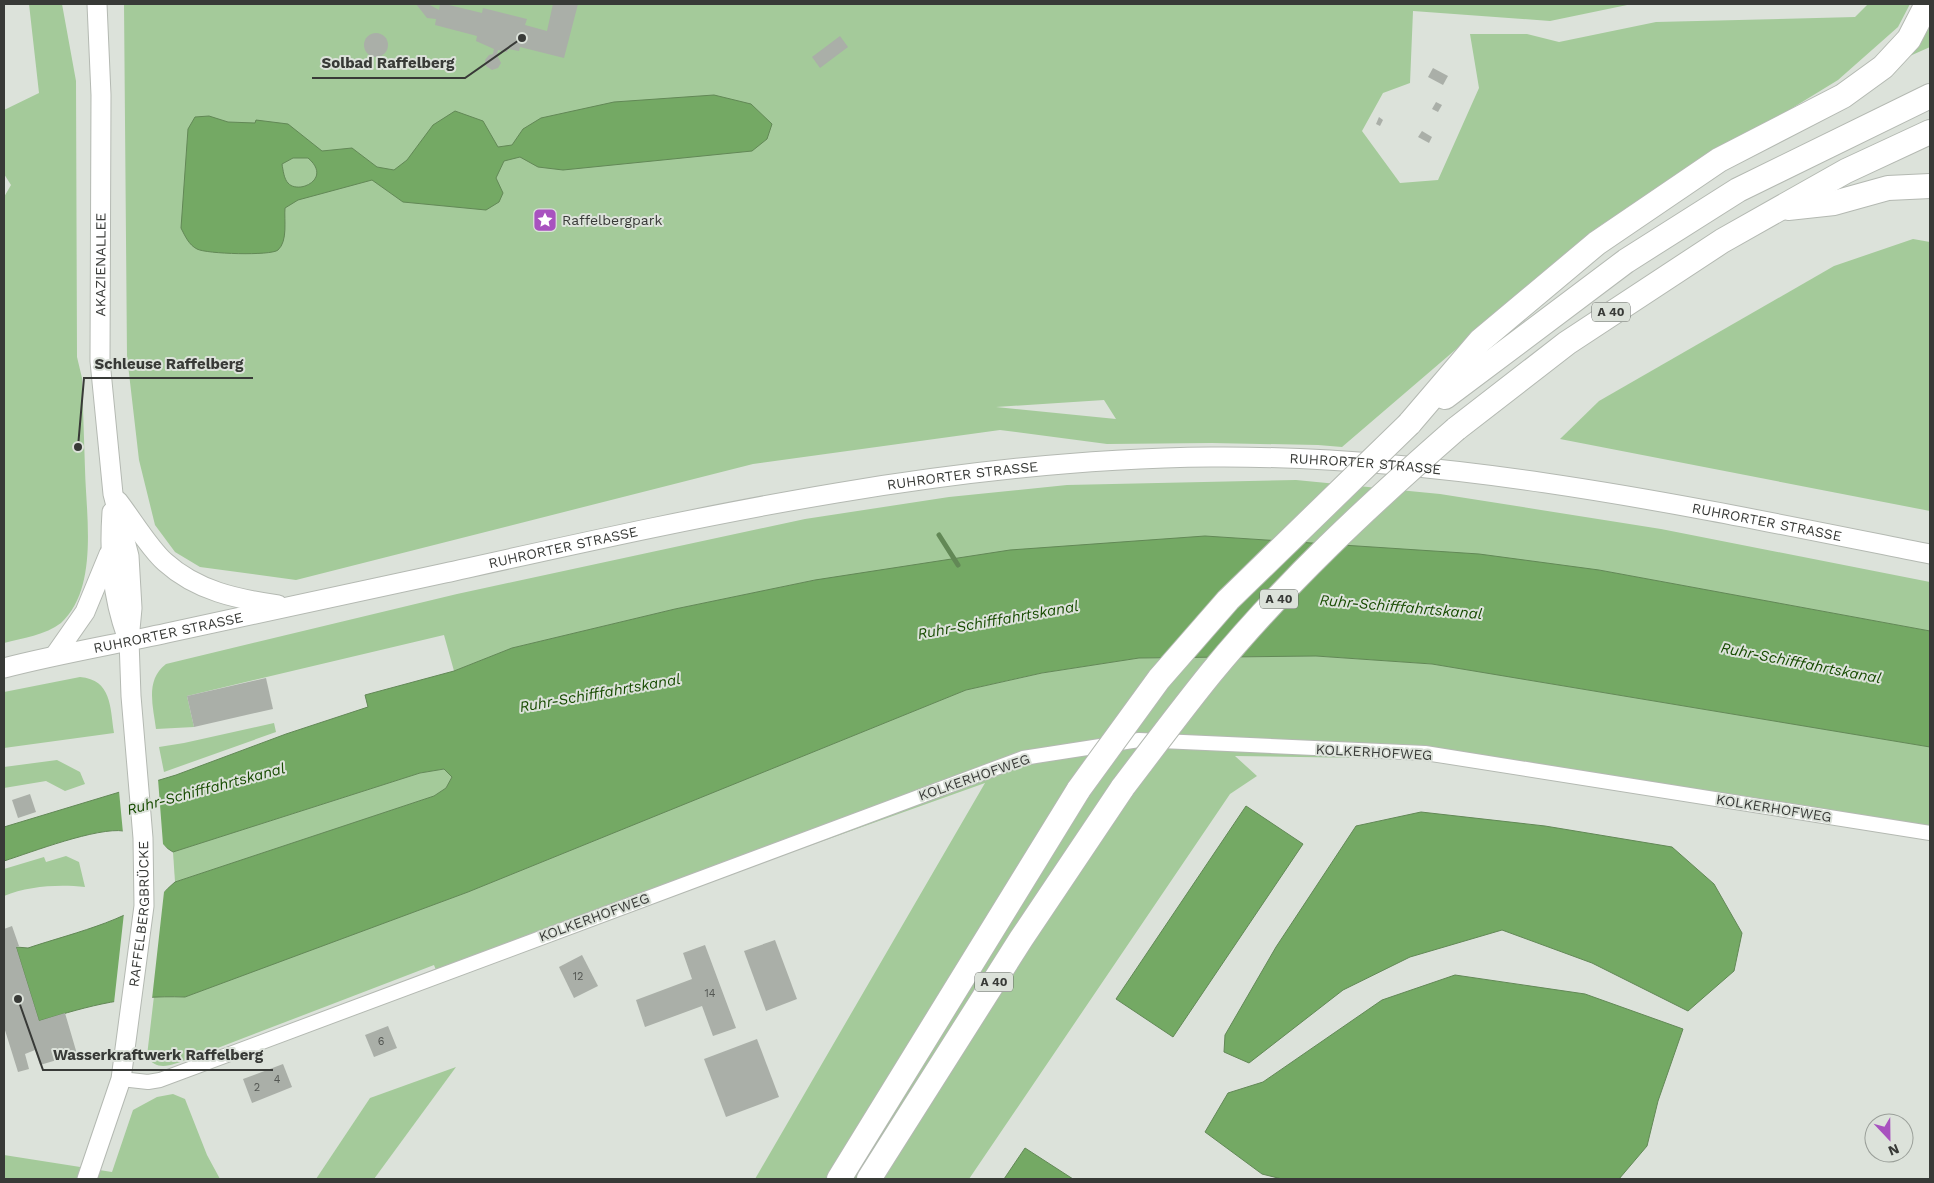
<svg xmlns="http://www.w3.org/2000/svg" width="1934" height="1183" viewBox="0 0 1934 1183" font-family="'Work Sans',sans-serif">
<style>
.green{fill:#a4ca9a;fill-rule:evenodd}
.water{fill:#74a964;stroke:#628856;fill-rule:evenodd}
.pier{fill:#dce2da}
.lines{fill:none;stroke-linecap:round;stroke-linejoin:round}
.stream{stroke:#628856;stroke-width:5}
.building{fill:#aaafa8}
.street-casing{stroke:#b4b9b2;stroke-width:16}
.secondary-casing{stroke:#b4b9b2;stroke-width:21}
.highway-casing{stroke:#b4b9b2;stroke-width:26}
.street{stroke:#fff;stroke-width:14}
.secondary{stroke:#fff;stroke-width:19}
.highway{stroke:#fff;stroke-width:24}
.highway-bridge-casing{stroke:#b4b9b2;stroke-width:26;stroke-linecap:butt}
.highway-bridge{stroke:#fff;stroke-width:24}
.labels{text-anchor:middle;stroke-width:4;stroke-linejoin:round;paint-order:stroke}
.number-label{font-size:11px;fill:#545753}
.shield{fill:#dce2da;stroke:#696c68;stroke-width:1}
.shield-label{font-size:12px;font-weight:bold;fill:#383a37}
.poi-label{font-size:14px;fill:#383a37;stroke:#dce2da;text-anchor:start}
.street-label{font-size:14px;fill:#383a37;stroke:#dce2da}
.water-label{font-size:15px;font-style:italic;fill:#174b00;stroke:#dce2da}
.leader{fill:none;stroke:#383a37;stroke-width:2}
.callout-dot{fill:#383a37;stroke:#dce2da;stroke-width:2}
.callout-label{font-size:15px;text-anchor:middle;font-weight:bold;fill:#383a37;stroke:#dce2da;stroke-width:4;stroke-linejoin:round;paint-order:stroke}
</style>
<rect width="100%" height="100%" fill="#dce2da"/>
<g class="green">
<path d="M29 4H62L76 81 77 357 82 378C83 408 84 439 85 469 86 515 99 588 61 623 46 635 22 638 4 643V197L11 185 4 174V110L39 93Z"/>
<path d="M124 4H1632L1550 21 1413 11 1410 83 1383 93 1362 131 1400 183 1438 180 1479 88 1470 34H1527L1559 42 1656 22 1855 17 1868 4H1910L1898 27 1838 80 1601 225 1342 447 1318 445 1212 443 1107 444 1000 430 753 464 296 580 200 567 175 552 155 525 139 460 127 356ZM1104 400 1116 419 996 407Z"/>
<path d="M1930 20V47L1903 59Z"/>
<path d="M1913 239 1930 242V511L1560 439 1599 401 1834 266Z"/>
<path d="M1296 480 1440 494 1661 529 1930 582V631L1599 570 815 580 675 609 512 648 454 671 444 635 187 696 194 727 156 729C153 706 145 680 166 664L457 594 805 519 949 497 1067 485Z"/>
<path d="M1316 656 1432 664 1930 747V837L1423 759 1235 756 1257 776 1230 794 969 1179H755L985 783 527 947 441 983 434 965 189 1059C173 1064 157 1073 147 1056L154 996 185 997 468 892 966 690 1043 673 1139 658Z"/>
<path d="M80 677C112 680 110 707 114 733L4 748V692Z"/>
<path d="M274 723 276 732 164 772 159 747 184 743Z"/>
<path d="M57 760 80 772 85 784 65 791 46 781 4 788V767Z"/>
<path d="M444 769 452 777 446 788 434 796 175 882 173 852 420 773Z"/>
<path d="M66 856 79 862 85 887C59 884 28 886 4 896V869L44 857 46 862Z"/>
<path d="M456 1067 374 1179H316L370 1098Z"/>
<path d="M173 1094 185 1099 207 1155 220 1179H4V1155L112 1172 133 1110 157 1097Z"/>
</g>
<g class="water">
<path d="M714 95 751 104 772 124 767 139 752 151 563 170 538 167 520 157 504 161 496 178 503 193 499 202 486 210 403 202 372 180 298 200 285 208C284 220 288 241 278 250 271 256 206 254 197 249 189 245 185 236 181 228L188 129 195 117 209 116 228 122 255 123 256 120 288 124 322 151 352 148 377 167 394 170 407 160 433 125 455 111 483 121 498 147 512 145 523 129 541 118 614 102ZM293 158H308C333 179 298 195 288 183 284 179 283 170 282 164Z"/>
<path d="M1205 536 1479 554 1599 570 1930 631V747L1432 664 1316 656 1139 658 1042 673 966 690 468 892 185 997C128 995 92 1005 39 1021L16 947 28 948C79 931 135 920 175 882L434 796 446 788 452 777 444 769 420 773 173 852C160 843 140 833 124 831 97 827 32 852 4 861V827L176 775 286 734 368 707 365 695 454 671 512 648 675 609 815 580 1010 550Z"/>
<path d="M1246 806 1303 844 1173 1037 1116 999Z"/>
<path d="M1421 812 1545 826 1672 847 1714 884 1742 933 1734 971 1688 1011 1592 963 1502 930 1410 957 1343 990 1249 1063 1224 1052 1225 1035 1276 947 1356 826Z"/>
<path d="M1455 975 1585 994 1683 1029 1658 1101 1647 1146 1619 1179H1282L1262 1174 1205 1132 1228 1093 1263 1082 1382 1000Z"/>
<path d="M1025 1148 1073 1179H1004Z"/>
</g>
<g class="pier">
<path d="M158 779 163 844 173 855 162 847 123 833 119 791Z"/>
<path d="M175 880 164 892 152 999 114 1003 124 913 163 890Z"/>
</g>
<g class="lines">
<path class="stream" d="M939 535 958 565"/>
</g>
<g class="building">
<path d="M416 4H428L439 10 440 4H445L482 13 483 8 527 19 525 25 547 31 553 4H578L564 58 520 47 519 51 508 49 507 52 498 50 497 55 501 63 498 68 492 70 486 66 485 60 489 55 493 54 494 49 476 41 477 36 435 25 436 19 427 18Z"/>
<circle cx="376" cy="45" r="12"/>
<path d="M840 36 848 47 820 68 812 57Z"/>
<path d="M1433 68 1448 76 1443 85 1428 77Z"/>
<path d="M1436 102 1442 105 1438 112 1432 109Z"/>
<path d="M1379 117 1383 120 1380 126 1376 124Z"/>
<path d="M1422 131 1432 137 1429 143 1418 137Z"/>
<path d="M266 678 273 709 194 727 187 696Z"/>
<path d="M30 794 36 812 18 818 12 800Z"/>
<path d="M12 926 19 946 16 947 39 1021 65 1013 77 1054 40 1065 35 1050 25 1054 29 1069 18 1072 4 1027V929Z"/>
<path d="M775 940 797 999 766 1011 744 951Z"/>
<path d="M705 945 736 1028 713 1036 702 1006 645 1027 636 1000 692 979 683 953Z"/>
<path d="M582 955 598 986 574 998 559 967Z"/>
<path d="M388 1026 397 1048 374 1057 365 1035Z"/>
<path d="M757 1039 779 1097 726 1117 704 1059Z"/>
<path d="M283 1064 292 1087 252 1103 243 1079Z"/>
</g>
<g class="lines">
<g class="street-casing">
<path id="street" d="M121 1079 148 1082 160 1080 1023 758 1139 740 1425 753 1930 833"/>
</g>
<g class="secondary-casing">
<g id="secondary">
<path d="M118 501C132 519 149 548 165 562 197 591 237 599 278 605"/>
<path d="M112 512C109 556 112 595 127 637"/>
<path d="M55 655 85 612 109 554"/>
<path id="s1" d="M4 668C58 654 112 645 167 633 260 613 353 593 445 573 698 517 952 459 1211 457 1454 455 1693 507 1930 554"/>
<path id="s2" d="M87 1179 121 1079 144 906 143 838 131 696 129 640 132 608 129 556 113 494 100 361 101 95 97 4"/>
</g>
</g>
<g class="highway-casing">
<g id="highway">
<path d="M1788 208 1834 203 1888 188 1930 186"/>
<path d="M1445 397 1626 261 1738 190 1930 96"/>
<path d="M1409 424 1480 341 1597 243 1719 160 1843 96 1883 67 1909 39 1927 4"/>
<path d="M1456 429 1567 343 1722 241 1846 171 1930 132"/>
<path d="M839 1179 1079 789"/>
<path d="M869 1179 1021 939 1123 787"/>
</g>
</g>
<use href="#street" class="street"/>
<use href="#secondary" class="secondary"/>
<use href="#highway" class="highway"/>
<g class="highway-bridge-casing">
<g id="highway-bridge">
<path d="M1123 787C1152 749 1181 710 1211 673 1284 584 1369 505 1456 429"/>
<path d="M1079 789 1159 679 1228 600 1409 424"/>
</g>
</g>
<use href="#highway-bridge" class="highway-bridge"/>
</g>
<defs>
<g id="sight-square" transform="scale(1.25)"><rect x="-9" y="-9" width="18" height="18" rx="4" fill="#a852bf" stroke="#dce2da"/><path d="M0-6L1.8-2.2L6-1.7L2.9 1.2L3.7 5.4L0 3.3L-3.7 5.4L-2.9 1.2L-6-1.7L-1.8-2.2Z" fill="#fff"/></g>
</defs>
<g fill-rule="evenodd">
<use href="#sight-square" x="545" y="220"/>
</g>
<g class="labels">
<g class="number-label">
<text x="578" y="980">12</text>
<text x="710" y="997">14</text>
<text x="381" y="1045">6</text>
<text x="277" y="1083">4</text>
<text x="257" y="1091">2</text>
</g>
<g class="shield">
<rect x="1592" y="302.5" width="38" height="19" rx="4"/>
<rect x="1260" y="589.5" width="38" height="19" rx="4"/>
<rect x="975" y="972.5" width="38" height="19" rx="4"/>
</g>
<g class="shield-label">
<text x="1611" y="316">A 40</text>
<text x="1279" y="603">A 40</text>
<text x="994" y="986">A 40</text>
</g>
<g class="poi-label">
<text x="562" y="225">Raffelbergpark</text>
</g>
<g class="street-label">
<text dy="5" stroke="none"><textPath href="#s2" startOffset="925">AKAZIENALLEE</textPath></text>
<text dy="5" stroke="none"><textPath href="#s1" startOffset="1382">RUHRORTER STRASSE</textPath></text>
<text dy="5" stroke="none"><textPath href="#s1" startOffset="978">RUHRORTER STRASSE</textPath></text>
<text dy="5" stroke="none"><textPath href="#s1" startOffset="1788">RUHRORTER STRASSE</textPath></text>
<text dy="5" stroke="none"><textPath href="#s1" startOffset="572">RUHRORTER STRASSE</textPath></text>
<text dy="5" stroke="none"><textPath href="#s1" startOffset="168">RUHRORTER STRASSE</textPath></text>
<text transform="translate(1374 752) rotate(3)" y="5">KOLKERHOFWEG</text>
<text transform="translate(974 777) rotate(-19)" y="5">KOLKERHOFWEG</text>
<text transform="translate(1774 808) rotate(9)" y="5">KOLKERHOFWEG</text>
<text dy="5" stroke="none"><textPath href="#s2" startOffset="272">RAFFELBERGBRÜCKE</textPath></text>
<text transform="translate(594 917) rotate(-20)" y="5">KOLKERHOFWEG</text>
</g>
<g class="water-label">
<text transform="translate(1401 607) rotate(5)" y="5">Ruhr-Schifffahrtskanal</text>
<text transform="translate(998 620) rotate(-10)" y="5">Ruhr-Schifffahrtskanal</text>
<text transform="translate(1801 663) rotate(11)" y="5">Ruhr-Schifffahrtskanal</text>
<text transform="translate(600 693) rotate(-10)" y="5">Ruhr-Schifffahrtskanal</text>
<text transform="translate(206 789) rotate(-15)" y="5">Ruhr-Schifffahrtskanal</text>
</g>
</g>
<path class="leader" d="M522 38L465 78H312M78 447L84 378H253M18 999L43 1070H273"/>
<g class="callout-dot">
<circle cx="522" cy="38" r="5"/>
<circle cx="78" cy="447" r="5"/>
<circle cx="18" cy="999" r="5"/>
</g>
<g class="callout-label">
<text x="388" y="68">Solbad Raffelberg</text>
<text x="169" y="369">Schleuse Raffelberg</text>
<text x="158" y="1060">Wasserkraftwerk Raffelberg</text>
</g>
<rect width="1934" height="1183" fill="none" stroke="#383a37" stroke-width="10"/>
<g transform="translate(1889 1138) rotate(158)"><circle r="24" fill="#dce2da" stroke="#9a9f99"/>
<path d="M0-4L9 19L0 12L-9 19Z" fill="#a852bf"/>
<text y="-8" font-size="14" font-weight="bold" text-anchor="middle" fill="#383a37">N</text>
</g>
</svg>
